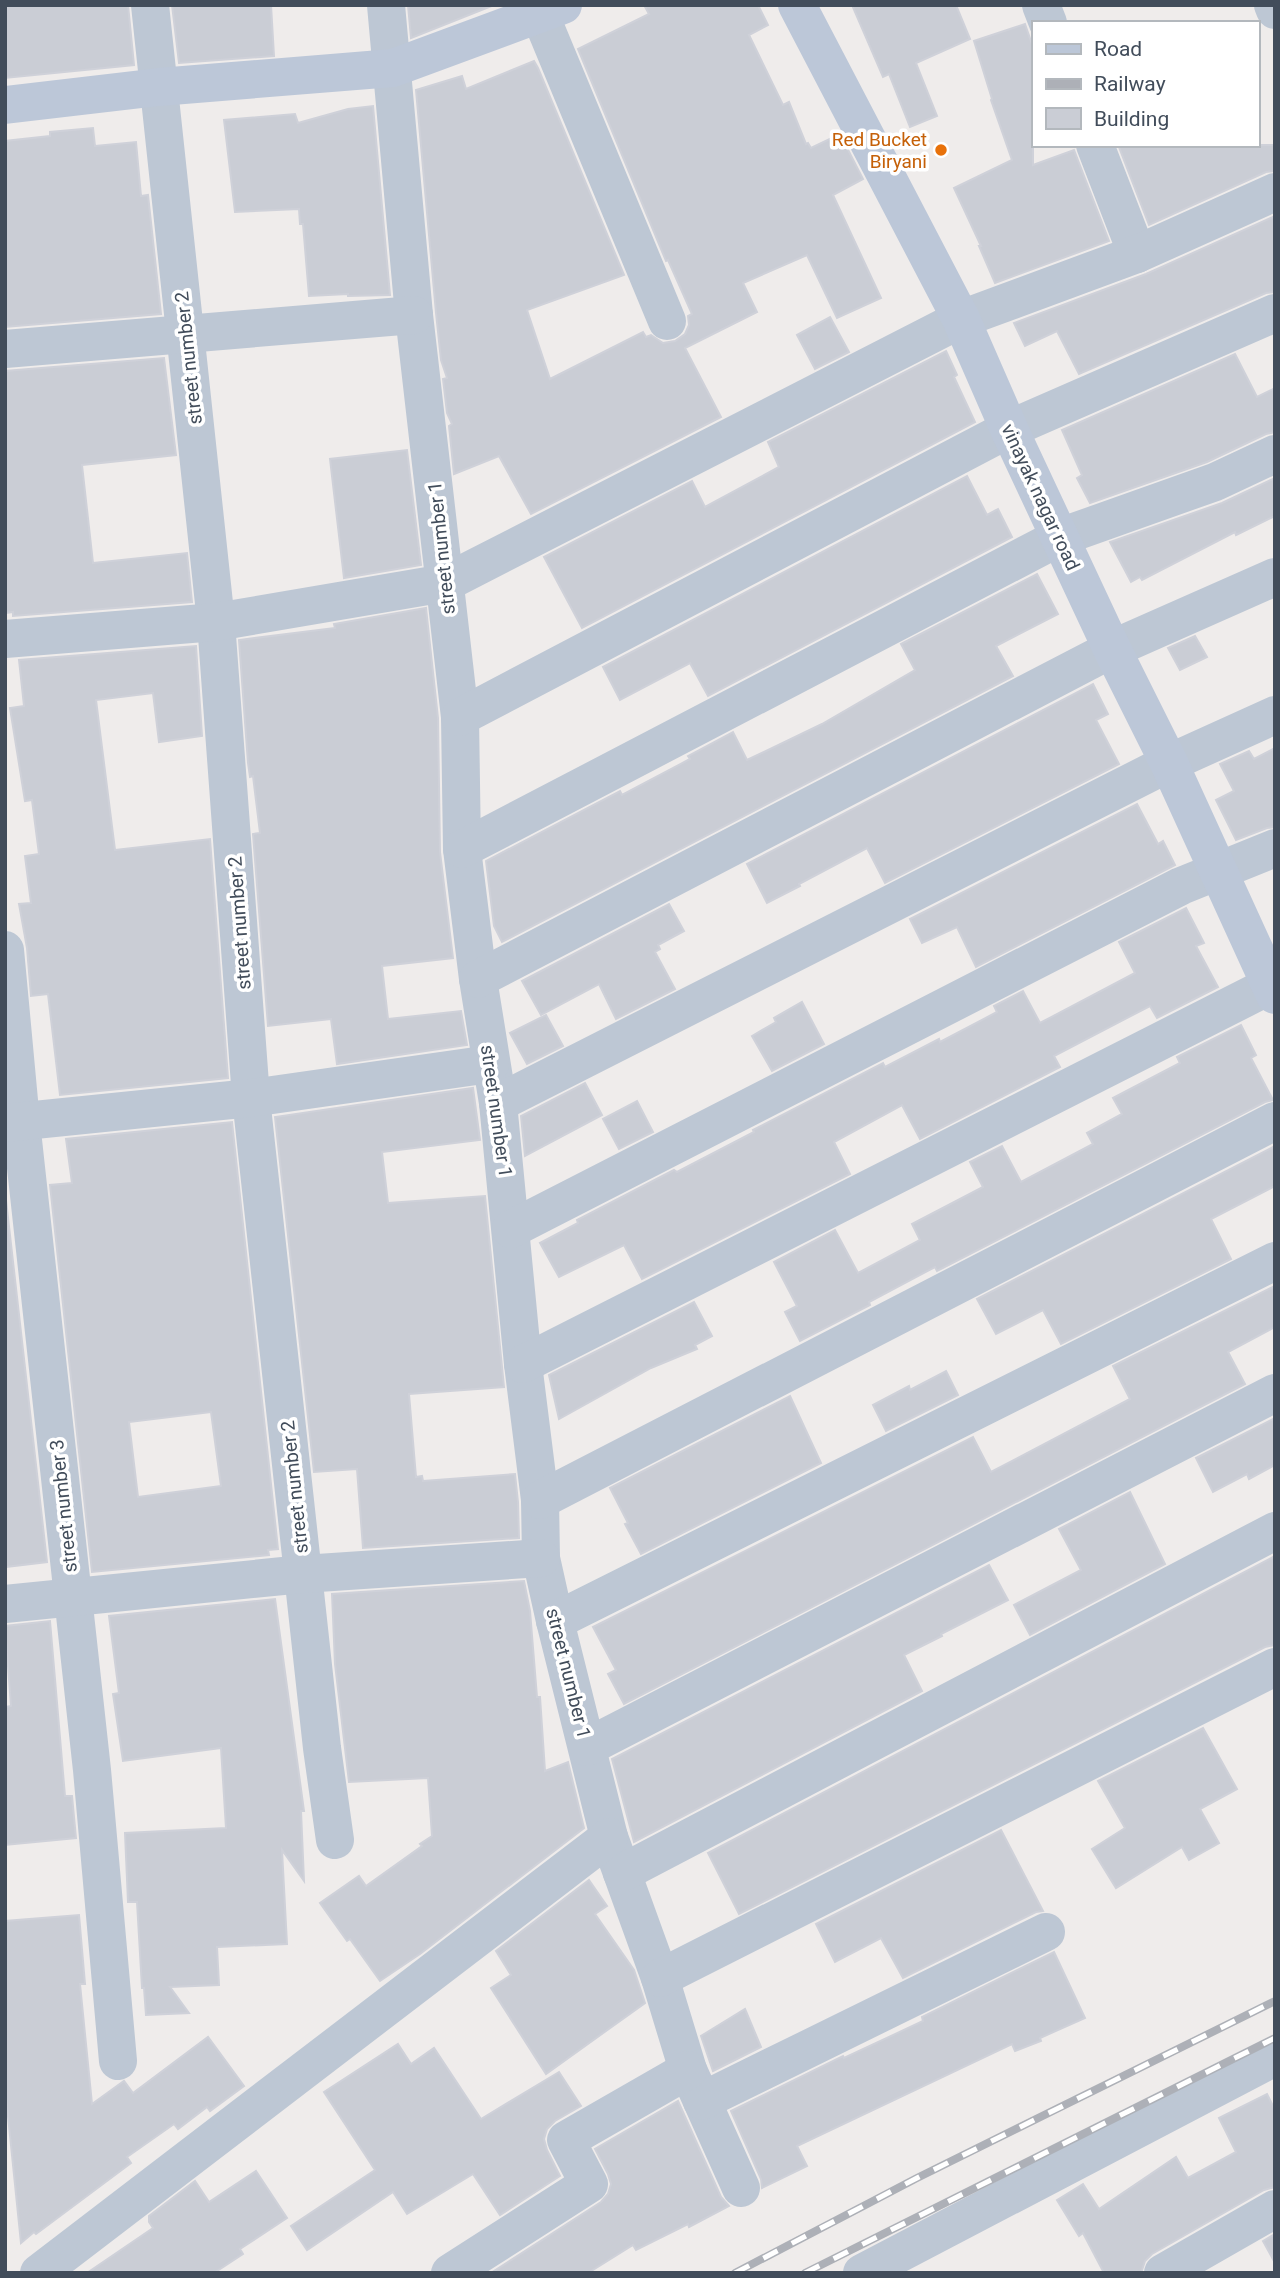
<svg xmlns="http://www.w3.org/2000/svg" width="1280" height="2278" viewBox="0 0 1280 2278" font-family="Roboto,sans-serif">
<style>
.building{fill:#cacdd5;stroke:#cfd1d9;stroke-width:2;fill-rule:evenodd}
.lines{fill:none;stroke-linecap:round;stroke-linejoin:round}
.street{stroke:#bdc7d4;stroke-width:38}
.secondary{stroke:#bcc7d8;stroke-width:38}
.rail-casing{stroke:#adb0b7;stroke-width:8}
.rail{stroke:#fff;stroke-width:5;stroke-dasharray:16;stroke-linecap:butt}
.food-dot{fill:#e8710a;stroke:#fff;stroke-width:2.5}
.labels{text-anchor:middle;stroke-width:7;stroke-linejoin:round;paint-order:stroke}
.food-label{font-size:19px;fill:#c56008;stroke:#fff;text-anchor:end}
.street-label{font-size:19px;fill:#424d5b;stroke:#fff}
</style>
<rect width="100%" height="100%" fill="#efeceb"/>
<g class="building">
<path d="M5 5H128L134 65 5 78Z"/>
<path d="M172 5H271L274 56 179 63Z"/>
<path d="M408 5H494L411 38Z"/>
<path d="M644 5H758L768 25 749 35 783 105 789 102 806 144 808 143 811 148 840 134 863 179 833 195 881 298 837 318 807 255 743 283 757 312 685 348 721 417 531 514 499 456 454 474 449 426 452 424 447 413 443 379 447 378 441 360 436 313 416 90 462 76 466 89 534 61 538 68 624 275 527 310 550 379 643 332 646 337 651 335 663 343 675 341 685 334 689 325 688 316 692 314 668 260 666 261 578 49 649 14Z"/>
<path d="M852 5H956L970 39 916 63 937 116 910 127 889 74 883 77Z"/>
<path d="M1025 24 1033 47V165L1074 150 1109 241 995 283 979 246H981L954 188 1012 160 991 100 992 99 974 41Z"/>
<path d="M373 106 390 295 348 296V294L309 296 303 224H300L299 209 235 212 224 120 295 114 298 123 348 109Z"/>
<path d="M93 128 95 146 136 142 141 196 148 195 161 314 5 327V141L50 136V132Z"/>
<path d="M1125 145H1275V171L1266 172 1149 225 1119 147Z"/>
<path d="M1275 216V292L1266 293 1079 374 1057 331 1025 346 1014 323 1146 274Z"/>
<path d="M830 317 849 352 815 369 797 335Z"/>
<path d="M946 351 957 375 954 377 975 422 582 628 544 557 692 481 705 507 779 467 768 442Z"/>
<path d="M1235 354 1257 397 1275 388V432L1266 434 1207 462 1090 503 1077 478 1082 475 1062 430Z"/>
<path d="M164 358 176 455 82 465 93 563 187 553 192 602 13 616V612L5 613V371Z"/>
<path d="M407 450 421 565 344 578 330 459Z"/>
<path d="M967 476 987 515 998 509 1012 537 708 696 690 663 620 700 603 667Z"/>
<path d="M1275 478V516L1236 535 1235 532 1142 580 1140 577 1131 582 1110 542 1222 503Z"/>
<path d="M1037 574 1058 614 996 646 1013 676 502 942 494 926 486 861 620 791 622 795 690 759 688 756 733 732 747 760 822 724 915 670 901 644Z"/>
<path d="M426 608 438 718 440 852 453 958 382 966 388 1019 461 1011 467 1045 337 1064 331 1019 268 1026 253 834 260 833 253 776 250 777 248 763 239 640 335 628 334 624Z"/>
<path d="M1195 636 1207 657 1180 670 1168 648Z"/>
<path d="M196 646 202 736 159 742 153 693 96 700 115 850 210 839 228 1078 60 1095 48 994 31 996 27 948 19 904 31 903 25 856 39 854 32 800 25 801 10 708 24 706 19 660Z"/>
<path d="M1093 684 1108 714 1096 720 1119 764 885 883 867 848 799 884 800 886 767 903 747 864Z"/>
<path d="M1275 748V827L1267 828 1236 840 1216 800 1234 791 1220 764 1249 751 1254 759Z"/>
<path d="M1137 804 1158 844 1163 841 1175 865 976 967 957 927 922 943 910 919Z"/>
<path d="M669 904 684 931 658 945 660 949 655 952 675 989 616 1019 599 984 541 1015 522 981Z"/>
<path d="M1186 908 1204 943 1196 946 1218 987 1157 1018 1150 1006 1054 1056 1060 1067 920 1139 902 1105 834 1142 850 1174 642 1279 624 1245 559 1277 540 1243 578 1223 577 1220 674 1170 677 1172 754 1132 753 1130 883 1063 885 1067 939 1039 940 1042 997 1012 994 1006 1023 991 1040 1023 1135 973 1119 942Z"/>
<path d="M802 1002 824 1044 772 1071 752 1036 776 1022 774 1018Z"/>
<path d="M546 1015 563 1046 527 1064 510 1033Z"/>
<path d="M1241 1025 1256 1055 1251 1058 1273 1100 1265 1102 937 1271 935 1267 869 1302 870 1305 800 1341 785 1312 797 1306 774 1262 835 1230 858 1273 920 1240 912 1224 983 1187 970 1162 1002 1146 1021 1182 1093 1144 1087 1133 1122 1114 1113 1098 1180 1063 1177 1057Z"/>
<path d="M585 1083 602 1115 525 1156 521 1116Z"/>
<path d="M473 1088 480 1140 382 1152 388 1203 485 1196 504 1387 409 1394 416 1477 422 1476 423 1481 515 1474 518 1502 519 1538 363 1548 357 1469 314 1472 275 1117Z"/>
<path d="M637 1101 653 1132 619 1149 603 1119Z"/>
<path d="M232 1122 278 1549 268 1550 269 1555 92 1572 50 1185 72 1183 66 1139ZM211 1412 221 1486 138 1497 129 1422Z"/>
<path d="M1275 1146V1186L1211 1219 1231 1259 1061 1344 1043 1310 996 1334 977 1299Z"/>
<path d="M5 1191 47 1562 5 1567Z"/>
<path d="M1275 1286V1327L1228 1352 1245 1384 624 1704 608 1674 616 1670 593 1627 973 1437 991 1472 1130 1399 1113 1366Z"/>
<path d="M694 1302 712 1336 695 1345 697 1349 651 1368 559 1419 549 1375Z"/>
<path d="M946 1371 958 1395 886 1431 873 1405 909 1386 910 1390Z"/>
<path d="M790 1396 821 1463 641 1554 625 1524 628 1523 610 1488Z"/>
<path d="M1275 1418V1465L1249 1479 1247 1474 1213 1492 1196 1458Z"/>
<path d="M1130 1492 1165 1564 1030 1635 1014 1605 1081 1570 1059 1529Z"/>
<path d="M1275 1556V1645L1265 1647 739 1914 708 1853Z"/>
<path d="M989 1565 1008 1600 941 1634 942 1636 904 1655 922 1691 634 1842 612 1759Z"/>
<path d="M524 1581 530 1611 537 1697H540L545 1771 568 1762 584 1828 420 1954 380 1981 350 1939 347 1941 320 1903 359 1876 366 1886 422 1846 420 1844 432 1836 428 1778 349 1782 335 1664 332 1594Z"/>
<path d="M275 1599 304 1811H301L304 1881 282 1850 287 1944 217 1947 219 1985 170 1987 189 2013 146 2015 144 1988H142L137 1902H128L125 1833 226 1828 221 1748 123 1761 113 1694 119 1693 109 1616Z"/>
<path d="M50 1621 65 1796H72L76 1838 5 1845V1707L11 1706 5 1626Z"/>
<path d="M1203 1728 1237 1789 1200 1809 1219 1843 1189 1860 1182 1847 1116 1888 1092 1849 1125 1828 1098 1781Z"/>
<path d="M1001 1830 1043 1911 1036 1912 903 1978 881 1938 835 1962 816 1924Z"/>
<path d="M589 1880 607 1906 595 1914 634 1970 645 2003 546 2074 491 1988 511 1975 496 1951Z"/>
<path d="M79 1915 85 1984H80L92 2104 124 2081 133 2093 208 2037 244 2086 210 2111 207 2107 178 2129 174 2124 127 2157 131 2163 36 2234 34 2232 21 2243 5 2087V1921Z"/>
<path d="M1054 1952 1085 2018 1040 2038 1041 2041 1015 2051 1012 2044 797 2146 807 2166 762 2188 761 2179 731 2111 843 2056 844 2058 923 2021 922 2017Z"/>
<path d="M745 2009 761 2047 713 2071 701 2036Z"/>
<path d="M398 2044 411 2064 434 2048 481 2119 559 2072 581 2106 555 2121 547 2129 544 2139 547 2150 560 2176 500 2215 473 2174 407 2214 393 2192 307 2250 291 2226 375 2170 324 2092Z"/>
<path d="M1267 2094 1275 2110V2187L1264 2190 1152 2254 1145 2261 1141 2273H1104L1083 2233 1079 2236 1057 2200 1083 2184 1099 2209 1176 2157 1188 2178 1236 2152 1219 2118Z"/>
<path d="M678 2101 721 2197 729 2206 689 2227 688 2224 636 2250 633 2245 588 2273H491L601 2202 608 2194 611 2184 608 2174 595 2149Z"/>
<path d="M256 2171 287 2218 240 2249 243 2254 214 2273H87L153 2228 149 2222V2216L195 2181 209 2202Z"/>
<path d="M1275 2234V2263L1263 2241Z"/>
</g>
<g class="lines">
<g class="street">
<path d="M150 5 216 622 251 1098 322 1748 335 1840"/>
<path d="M386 5 414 315 460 717 462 849 478 979 498 1103 523 1364 540 1500 541 1558 555 1621 609 1837 660 1978 688 2070 741 2188"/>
<path d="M536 5 667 321"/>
<path d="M1041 5 1048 23"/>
<path d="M1273 5 1275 10"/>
<path d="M1095 145 1137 254"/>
<path d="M5 349 414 315"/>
<path d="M5 639 216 622 445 583 961 319 1137 254 1275 192"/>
<path d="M460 717 1009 429 1275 313"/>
<path d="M462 849 1060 537 1215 482 1275 454"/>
<path d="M5 950 21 1122 92 1770 118 2061"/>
<path d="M478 979 1112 649 1275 577"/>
<path d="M498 1103 1169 763 1275 715"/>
<path d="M5 1123 251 1098 490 1064"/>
<path d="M511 1229 1181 886 1275 848"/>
<path d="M523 1364 1275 983"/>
<path d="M540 1500 1275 1121"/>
<path d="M5 1604 303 1574 541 1558"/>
<path d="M555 1621 1275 1261"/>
<path d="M587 1747 1275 1393"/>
<path d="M622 1873 1275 1531"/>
<path d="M660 1978 1275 1667"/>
<path d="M702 2101 1046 1932"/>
<path d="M39 2273 609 1837"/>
<path d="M450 2273 589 2184 566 2140 688 2070"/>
<path d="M862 2273 1275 2057"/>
<path d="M1163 2273 1275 2209"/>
</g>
<g class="secondary">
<path d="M797 5 961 319 1009 429 1112 649 1169 763 1275 995"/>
<path d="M5 105 159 87 393 68 563 5"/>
</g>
<g class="rail-casing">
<g id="rail">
<path d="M735 2273 917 2178 1275 2001"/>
<path d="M805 2273 1275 2038"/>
</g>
</g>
<use href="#rail" class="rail"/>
</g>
<circle class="food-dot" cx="941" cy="150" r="7"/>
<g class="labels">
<g class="food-label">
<text x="927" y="146">Red Bucket<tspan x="927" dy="22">Biryani</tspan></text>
</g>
<g class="street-label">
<text transform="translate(188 358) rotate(-96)" y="7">street number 2</text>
<text transform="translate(1041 497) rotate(65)" y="7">vinayak nagar road</text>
<text transform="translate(441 548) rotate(-96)" y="7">street number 1</text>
<text transform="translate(239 923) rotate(-94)" y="7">street number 2</text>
<text transform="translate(497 1111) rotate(82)" y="7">street number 1</text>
<text transform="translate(294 1487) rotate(-96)" y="7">street number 2</text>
<text transform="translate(63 1506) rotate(-96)" y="7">street number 3</text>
<text transform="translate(569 1673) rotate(76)" y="7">street number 1</text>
</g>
</g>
<rect width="1280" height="2278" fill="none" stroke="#424d5b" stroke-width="14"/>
<rect x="1032" y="21" width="228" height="126" fill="#ffffff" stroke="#b3b8bd" stroke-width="2"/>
<rect x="1046" y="44" width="35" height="10" fill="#bcc7d8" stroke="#b3b8bd" stroke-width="2"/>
<text x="1094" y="56" font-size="21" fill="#424d5b">Road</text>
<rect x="1046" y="79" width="35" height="10" fill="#adb0b7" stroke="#b3b8bd" stroke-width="2"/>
<text x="1094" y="91" font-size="21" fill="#424d5b">Railway</text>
<rect x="1046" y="108" width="35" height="21" fill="#cacdd5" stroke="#b3b8bd" stroke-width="2"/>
<text x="1094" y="126" font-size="21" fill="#424d5b">Building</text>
</svg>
